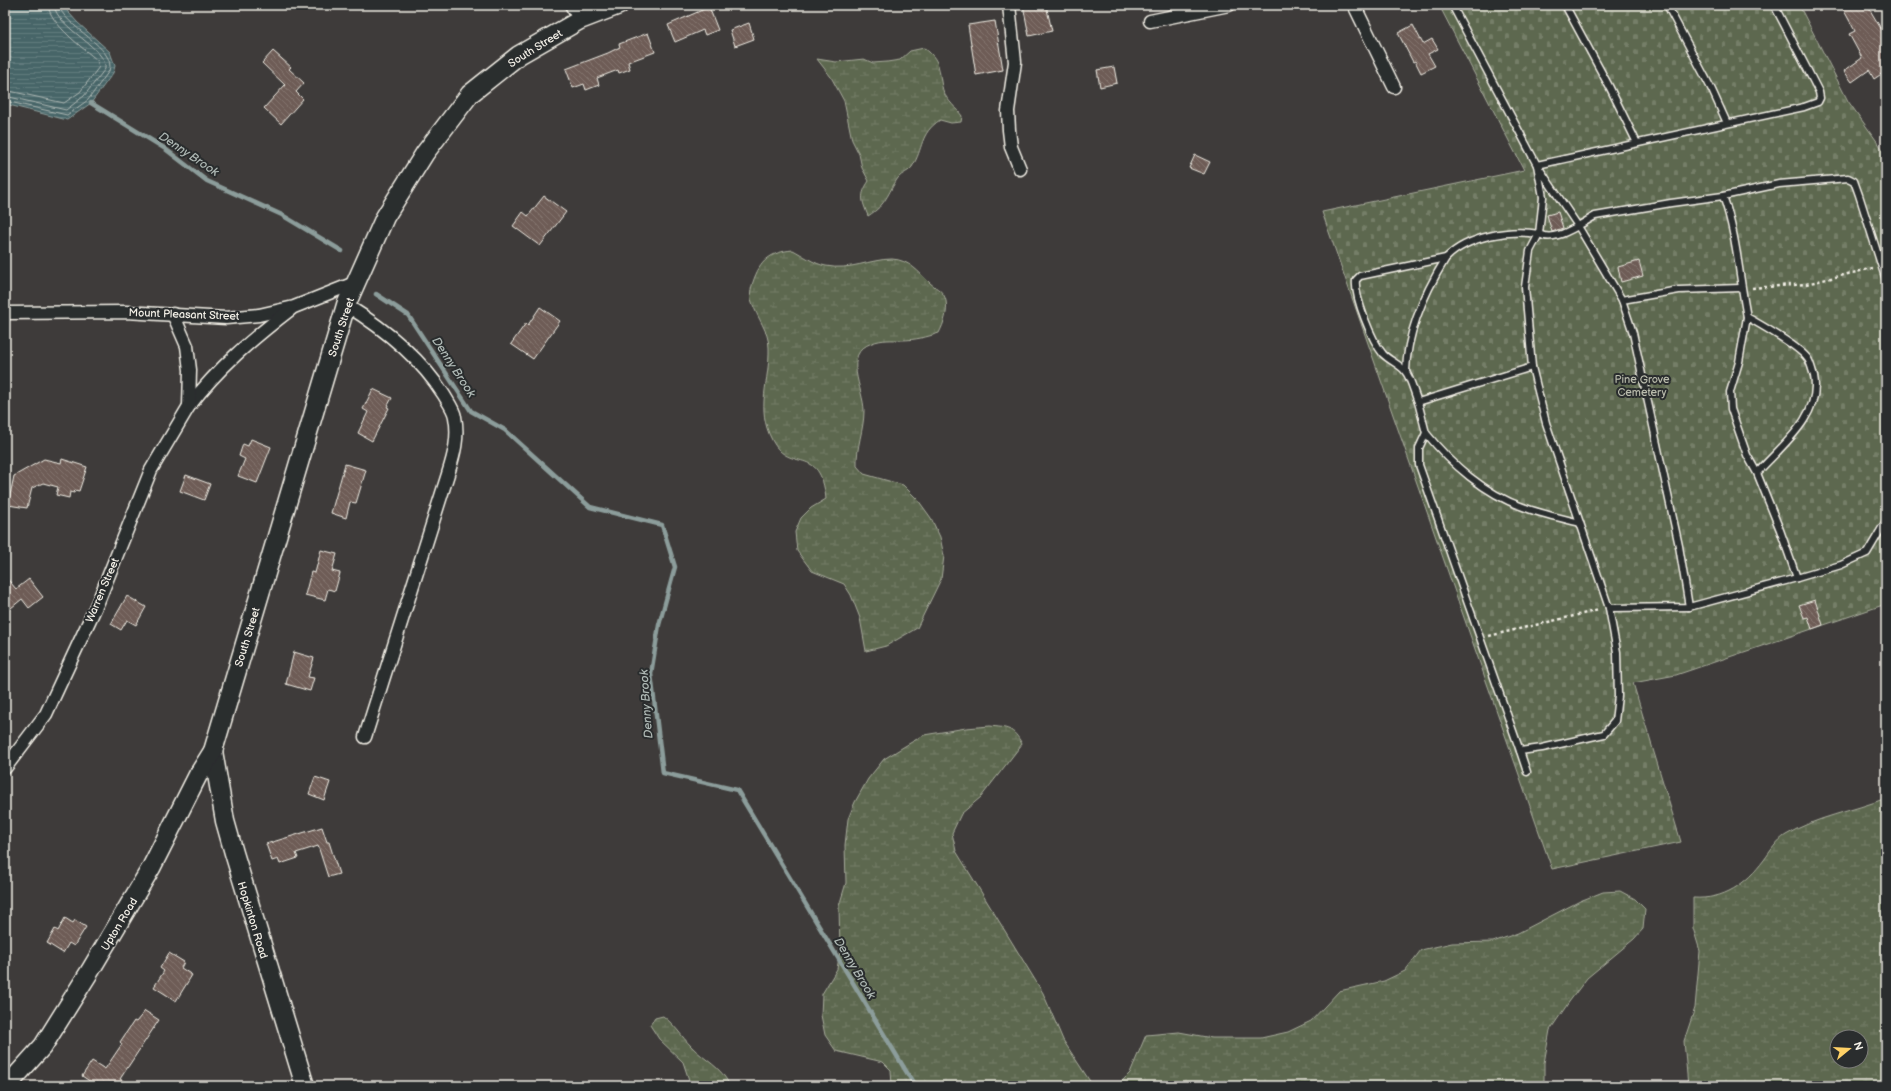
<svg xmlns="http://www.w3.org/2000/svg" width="1891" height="1091" viewBox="0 0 1891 1091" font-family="'Balsamiq Sans',sans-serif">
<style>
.wetland{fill:url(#wetland-marsh);stroke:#a8ac9c;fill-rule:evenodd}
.cemetery{fill:url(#cemetery-stones);stroke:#a8ac9c}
.water{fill:url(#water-rules);stroke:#8c9d9b}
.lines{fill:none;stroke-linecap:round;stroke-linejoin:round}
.shore{stroke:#afb9b5;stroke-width:1}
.stream{stroke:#8c9d9b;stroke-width:4.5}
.building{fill:url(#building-back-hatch);stroke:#f4f1e8}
.service-casing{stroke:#f4f1e8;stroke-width:9}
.minor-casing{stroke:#f4f1e8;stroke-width:15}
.secondary-casing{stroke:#f4f1e8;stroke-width:21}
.path{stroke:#f4f1e8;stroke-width:2.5;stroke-dasharray:3 3;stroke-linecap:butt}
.service{stroke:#2a2d2e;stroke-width:6}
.minor{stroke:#2a2d2e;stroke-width:12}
.secondary{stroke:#2a2d2e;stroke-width:18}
.labels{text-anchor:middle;stroke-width:4;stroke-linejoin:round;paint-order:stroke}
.street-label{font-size:11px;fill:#f4f1e8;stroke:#2a2d2e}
.park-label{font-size:11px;fill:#b8baab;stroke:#2a2d2e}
.water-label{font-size:12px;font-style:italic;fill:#afb9b5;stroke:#2a2d2e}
</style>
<defs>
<pattern id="wetland-marsh" width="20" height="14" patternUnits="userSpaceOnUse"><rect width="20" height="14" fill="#5d684f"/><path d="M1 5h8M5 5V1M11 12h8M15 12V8" fill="none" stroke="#757e68"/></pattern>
<pattern id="cemetery-stones" width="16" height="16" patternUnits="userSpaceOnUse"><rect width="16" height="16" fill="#5d684f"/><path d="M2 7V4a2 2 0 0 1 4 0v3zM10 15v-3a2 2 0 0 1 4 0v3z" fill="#757e68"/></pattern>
<pattern id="water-rules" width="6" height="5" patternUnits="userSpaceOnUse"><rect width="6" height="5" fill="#476568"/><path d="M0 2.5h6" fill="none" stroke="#627c7e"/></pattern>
<pattern id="building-back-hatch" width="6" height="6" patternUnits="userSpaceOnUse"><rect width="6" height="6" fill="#6e5c56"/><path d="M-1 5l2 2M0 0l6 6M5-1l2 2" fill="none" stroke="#83746e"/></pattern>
</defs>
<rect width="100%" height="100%" fill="#3e3b3a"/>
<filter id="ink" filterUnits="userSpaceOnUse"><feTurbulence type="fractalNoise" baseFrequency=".025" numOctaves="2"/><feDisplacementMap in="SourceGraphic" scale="8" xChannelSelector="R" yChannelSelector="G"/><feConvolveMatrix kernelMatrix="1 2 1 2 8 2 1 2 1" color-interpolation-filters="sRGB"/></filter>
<g filter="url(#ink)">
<g class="wetland">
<path d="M924 48C944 62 937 74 944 93 947 100 957 109 962 116L961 122 951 123 940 120C919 134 924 148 912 167 909 172 902 173 898 178 887 194 887 204 868 216 862 200 859 196 869 181L862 168 859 154 852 140 844 101 831 77 817 59 836 62 864 59 873 63 887 62 900 60 910 51Z"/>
<path d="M793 250C803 255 814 264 826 266 850 271 870 259 892 259 910 260 918 272 930 283 937 289 944 291 946 301 948 312 944 323 939 333 927 337 915 340 902 340 892 340 882 339 872 343 841 354 864 389 864 411 864 430 856 447 857 466L864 474 903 485 918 500 931 518 940 537 944 556 941 579 917 628 886 646 866 651 860 618 851 595 844 584 812 571 797 551 795 532 801 518 811 508 826 499C820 442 790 475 772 440 755 408 770 381 769 348 769 331 757 318 752 302 749 295 751 289 753 282 760 261 770 252 793 250Z"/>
<path d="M990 726C1007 728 1013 727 1022 744L981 797 961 814 952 833 956 851 1043 993 1063 1040 1093 1086H892L891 1070 883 1062 836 1051 825 1035 821 1015 822 994 837 969 840 951 839 906 846 883 845 845 848 819 855 802 868 779 884 759 905 746 924 735 966 728Z"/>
<path d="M1886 798V1086H1688L1684 1041 1695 1008 1700 951 1693 928V898C1724 900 1746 884 1764 860 1770 852 1777 840 1786 835 1815 817 1854 811 1886 798ZM1837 1037H1861V1061H1837Z"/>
<path d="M1620 891 1635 899 1645 909 1643 929 1634 939 1587 978 1569 1002 1550 1030 1544 1063V1086H1117L1130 1073 1146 1035 1179 1032 1212 1038H1261L1288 1032 1311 1021 1339 991 1384 981 1405 971 1421 950 1452 943 1493 942 1518 933 1580 901 1603 892Z"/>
<path d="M663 1016C676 1026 681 1036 691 1046 705 1061 721 1066 730 1086H691L683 1062 659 1039 650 1025 655 1018Z"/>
</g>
<path class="cemetery" d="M1439 5H1799L1848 101 1886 154V604L1676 675 1633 683 1681 842 1552 869 1322 212 1524 170Z"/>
<path class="water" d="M5 5H62L77 22 110 52 115 66 113 73 91 103 67 120 5 104Z"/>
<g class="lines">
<g class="shore">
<path d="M5 90 64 103 80 92 99 67 97 60C84 49 49 23 48 5"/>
<path d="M5 96 66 110 84 96 105 69C109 49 56 28 54 5"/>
<path d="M5 101 67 115 88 100 109 71C118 48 62 26 59 5"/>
</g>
<g class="stream">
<path d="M91 103 164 148 207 181 282 215 342 251"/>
<path d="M376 294 408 315 471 411 505 430 590 507 662 525 675 567 659 625 651 674 663 773 737 790 915 1086"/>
</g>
</g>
<g class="building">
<path d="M1023 5H1046L1052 31 1029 36Z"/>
<path d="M1841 5H1867L1886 37V71L1874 79 1869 70 1852 82 1844 71 1862 58 1849 34 1855 31Z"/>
<path d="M709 7 718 30 705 35 703 30 675 42 668 25Z"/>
<path d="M995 21 1003 70 976 75 968 25Z"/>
<path d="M749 23 754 39 735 46 730 30Z"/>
<path d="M1413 25 1423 44 1432 39 1438 49 1428 54 1435 66 1421 73 1415 61 1413 62 1398 33Z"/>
<path d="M648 33 655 52 628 62 630 69 619 73 618 70 597 78 599 85 586 90 584 84 573 88 566 69 608 53 620 47 619 44Z"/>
<path d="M273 51 291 67 289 69 304 83 296 92 303 99 281 124 264 108 285 85 262 63Z"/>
<path d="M1114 67 1117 83 1100 87 1097 70Z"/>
<path d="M1195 155 1210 162 1204 174 1189 168Z"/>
<path d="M544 196 566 212 540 246 513 226 523 212 528 216Z"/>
<path d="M1558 212 1563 228 1552 232 1547 215Z"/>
<path d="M1639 261 1643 276 1621 282 1618 267Z"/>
<path d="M540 307 560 321 533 359 511 344 526 323 528 325Z"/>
<path d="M373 389 392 398 387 407 389 408 372 441 358 433 368 412 363 409Z"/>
<path d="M251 439 271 447 257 483 238 476 245 459 239 456 243 444 248 446Z"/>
<path d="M44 459 61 463 62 459 87 467 79 491 75 490 74 493 70 492 69 498 56 495 58 487 43 483 32 488 27 508 8 505 14 476Z"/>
<path d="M345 464 366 470 356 503 350 502 346 518 331 513Z"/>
<path d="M186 475 210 484 204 500 180 491Z"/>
<path d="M321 550 337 554 332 571 340 573 335 591 328 589 325 600 305 595 311 572 315 573Z"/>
<path d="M5 576 16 589 29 579 43 597 29 608 22 599 5 613Z"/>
<path d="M127 596 146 607 136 625 127 620 121 630 111 624Z"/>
<path d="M1815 600 1823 625 1812 629 1808 617 1804 618 1799 605Z"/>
<path d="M294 652 314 658 308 677 314 678 310 691 286 684Z"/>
<path d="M315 777 330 782 324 800 309 794Z"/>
<path d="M322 827 327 842H329L339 874 328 877 318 846 296 853 298 858 280 864 278 859 272 861 266 844Z"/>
<path d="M65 918 73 923 75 920 86 927 74 946 69 943 63 953 47 943 55 929 58 931Z"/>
<path d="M169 953 184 962 181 968 192 975 176 1001 154 987 164 971 160 968Z"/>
<path d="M145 1011 159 1020 120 1079 132 1086H97L82 1076 92 1061 105 1069 122 1044 120 1042 134 1021 136 1022Z"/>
</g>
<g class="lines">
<g class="service-casing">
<g id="service">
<path d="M1452 5 1537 165 1578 226C1567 232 1551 241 1539 234L1530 251 1525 287 1532 367"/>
<path d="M1565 5 1610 88 1637 143"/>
<path d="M1667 5 1712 90 1727 123"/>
<path d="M1622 300 1679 290 1741 288"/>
<path d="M1747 317C1739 277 1737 235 1723 196L1779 184 1848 178 1854 181 1859 195 1886 280"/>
<path d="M1532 367 1546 423 1609 608 1617 652 1618 696 1615 721 1604 734 1542 748 1520 751 1419 465V448L1426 433 1418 402Z"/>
<path d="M1406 371C1407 331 1425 292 1446 258"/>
<path d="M1418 402C1414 393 1411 378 1405 371 1399 364 1390 361 1383 354 1372 341 1354 297 1356 280L1360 276 1446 258C1468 236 1509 229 1539 234L1543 197 1537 165 1804 107 1818 102 1820 98 1819 92 1774 5"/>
<path d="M1426 433C1451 464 1485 494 1523 507 1541 514 1561 518 1580 523"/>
<path d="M1797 578 1841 565 1867 553 1886 521"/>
<path d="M1689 607 1679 546 1633 333 1622 300 1578 226 1595 216 1671 203 1723 196"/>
<path d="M1609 608 1689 607 1797 578 1780 530 1757 473 1747 455 1731 409 1730 392 1739 362 1747 317C1761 325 1799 346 1808 359 1811 364 1812 370 1814 376 1822 416 1781 446 1757 473"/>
<path d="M1520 751 1527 772"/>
</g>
</g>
<g class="minor-casing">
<g id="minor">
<path d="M571 5 580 20"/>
<path d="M1009 5 1015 62 1008 111 1009 130 1011 147 1020 169"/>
<path d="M1354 5 1394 87"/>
<path d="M1150 21 1229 5"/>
<path d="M346 305C385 329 420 357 444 395 448 402 454 410 455 417 459 437 454 455 448 474L365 737"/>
<path d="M5 313 126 312 226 318 259 315 294 307 357 282"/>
<path d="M189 406C219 367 252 339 291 309"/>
<path d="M5 768 46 714 98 602 151 470 189 406 190 370 187 346 173 314"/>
</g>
</g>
<g class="secondary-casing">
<g id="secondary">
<path d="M213 751 225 821 234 853 305 1086"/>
<path d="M7 1086 43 1046 90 971 151 868 198 775 213 751 346 305 385 217 425 153 470 94 519 55 580 20 619 5"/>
</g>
</g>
<g class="path">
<path d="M1752 288 1806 284 1873 268"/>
<path d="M1489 636 1599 610"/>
</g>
<use href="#service" class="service"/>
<use href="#minor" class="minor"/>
<use href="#secondary" class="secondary"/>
</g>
</g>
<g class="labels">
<g class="street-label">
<text transform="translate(535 48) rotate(-32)" y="4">South Street</text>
<text transform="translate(184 314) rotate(2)" y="4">Mount Pleasant Street</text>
<text transform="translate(341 327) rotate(-72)" y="4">South Street</text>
<text transform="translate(102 590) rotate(-67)" y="4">Warren Street</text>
<text transform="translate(247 637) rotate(-73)" y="4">South Street</text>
<text transform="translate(253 920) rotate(73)" y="4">Hopkinton Road</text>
<text transform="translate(119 924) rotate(-59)" y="4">Upton Road</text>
</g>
<g class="park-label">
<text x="1642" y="383">Pine Grove<tspan x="1642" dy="13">Cemetery</tspan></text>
</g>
<g class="water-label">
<text transform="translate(189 154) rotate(34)" y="4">Denny Brook</text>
<text transform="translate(454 367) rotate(57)" y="4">Denny Brook</text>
<text transform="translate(646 704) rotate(-94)" y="4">Denny Brook</text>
<text transform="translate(855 968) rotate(59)" y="4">Denny Brook</text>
</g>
</g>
<rect width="1891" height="1091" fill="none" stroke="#2a2d2e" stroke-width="20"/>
<rect x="10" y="10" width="1871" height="1071" fill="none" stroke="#f4f1e8" stroke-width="1.5" filter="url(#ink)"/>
<g transform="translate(1849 1049) rotate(72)"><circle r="19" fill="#2a2d2e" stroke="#7b7b78"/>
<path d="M0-3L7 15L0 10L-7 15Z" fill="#ffd166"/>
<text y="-6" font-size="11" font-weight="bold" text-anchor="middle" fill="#f4f1e8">N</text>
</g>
</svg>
